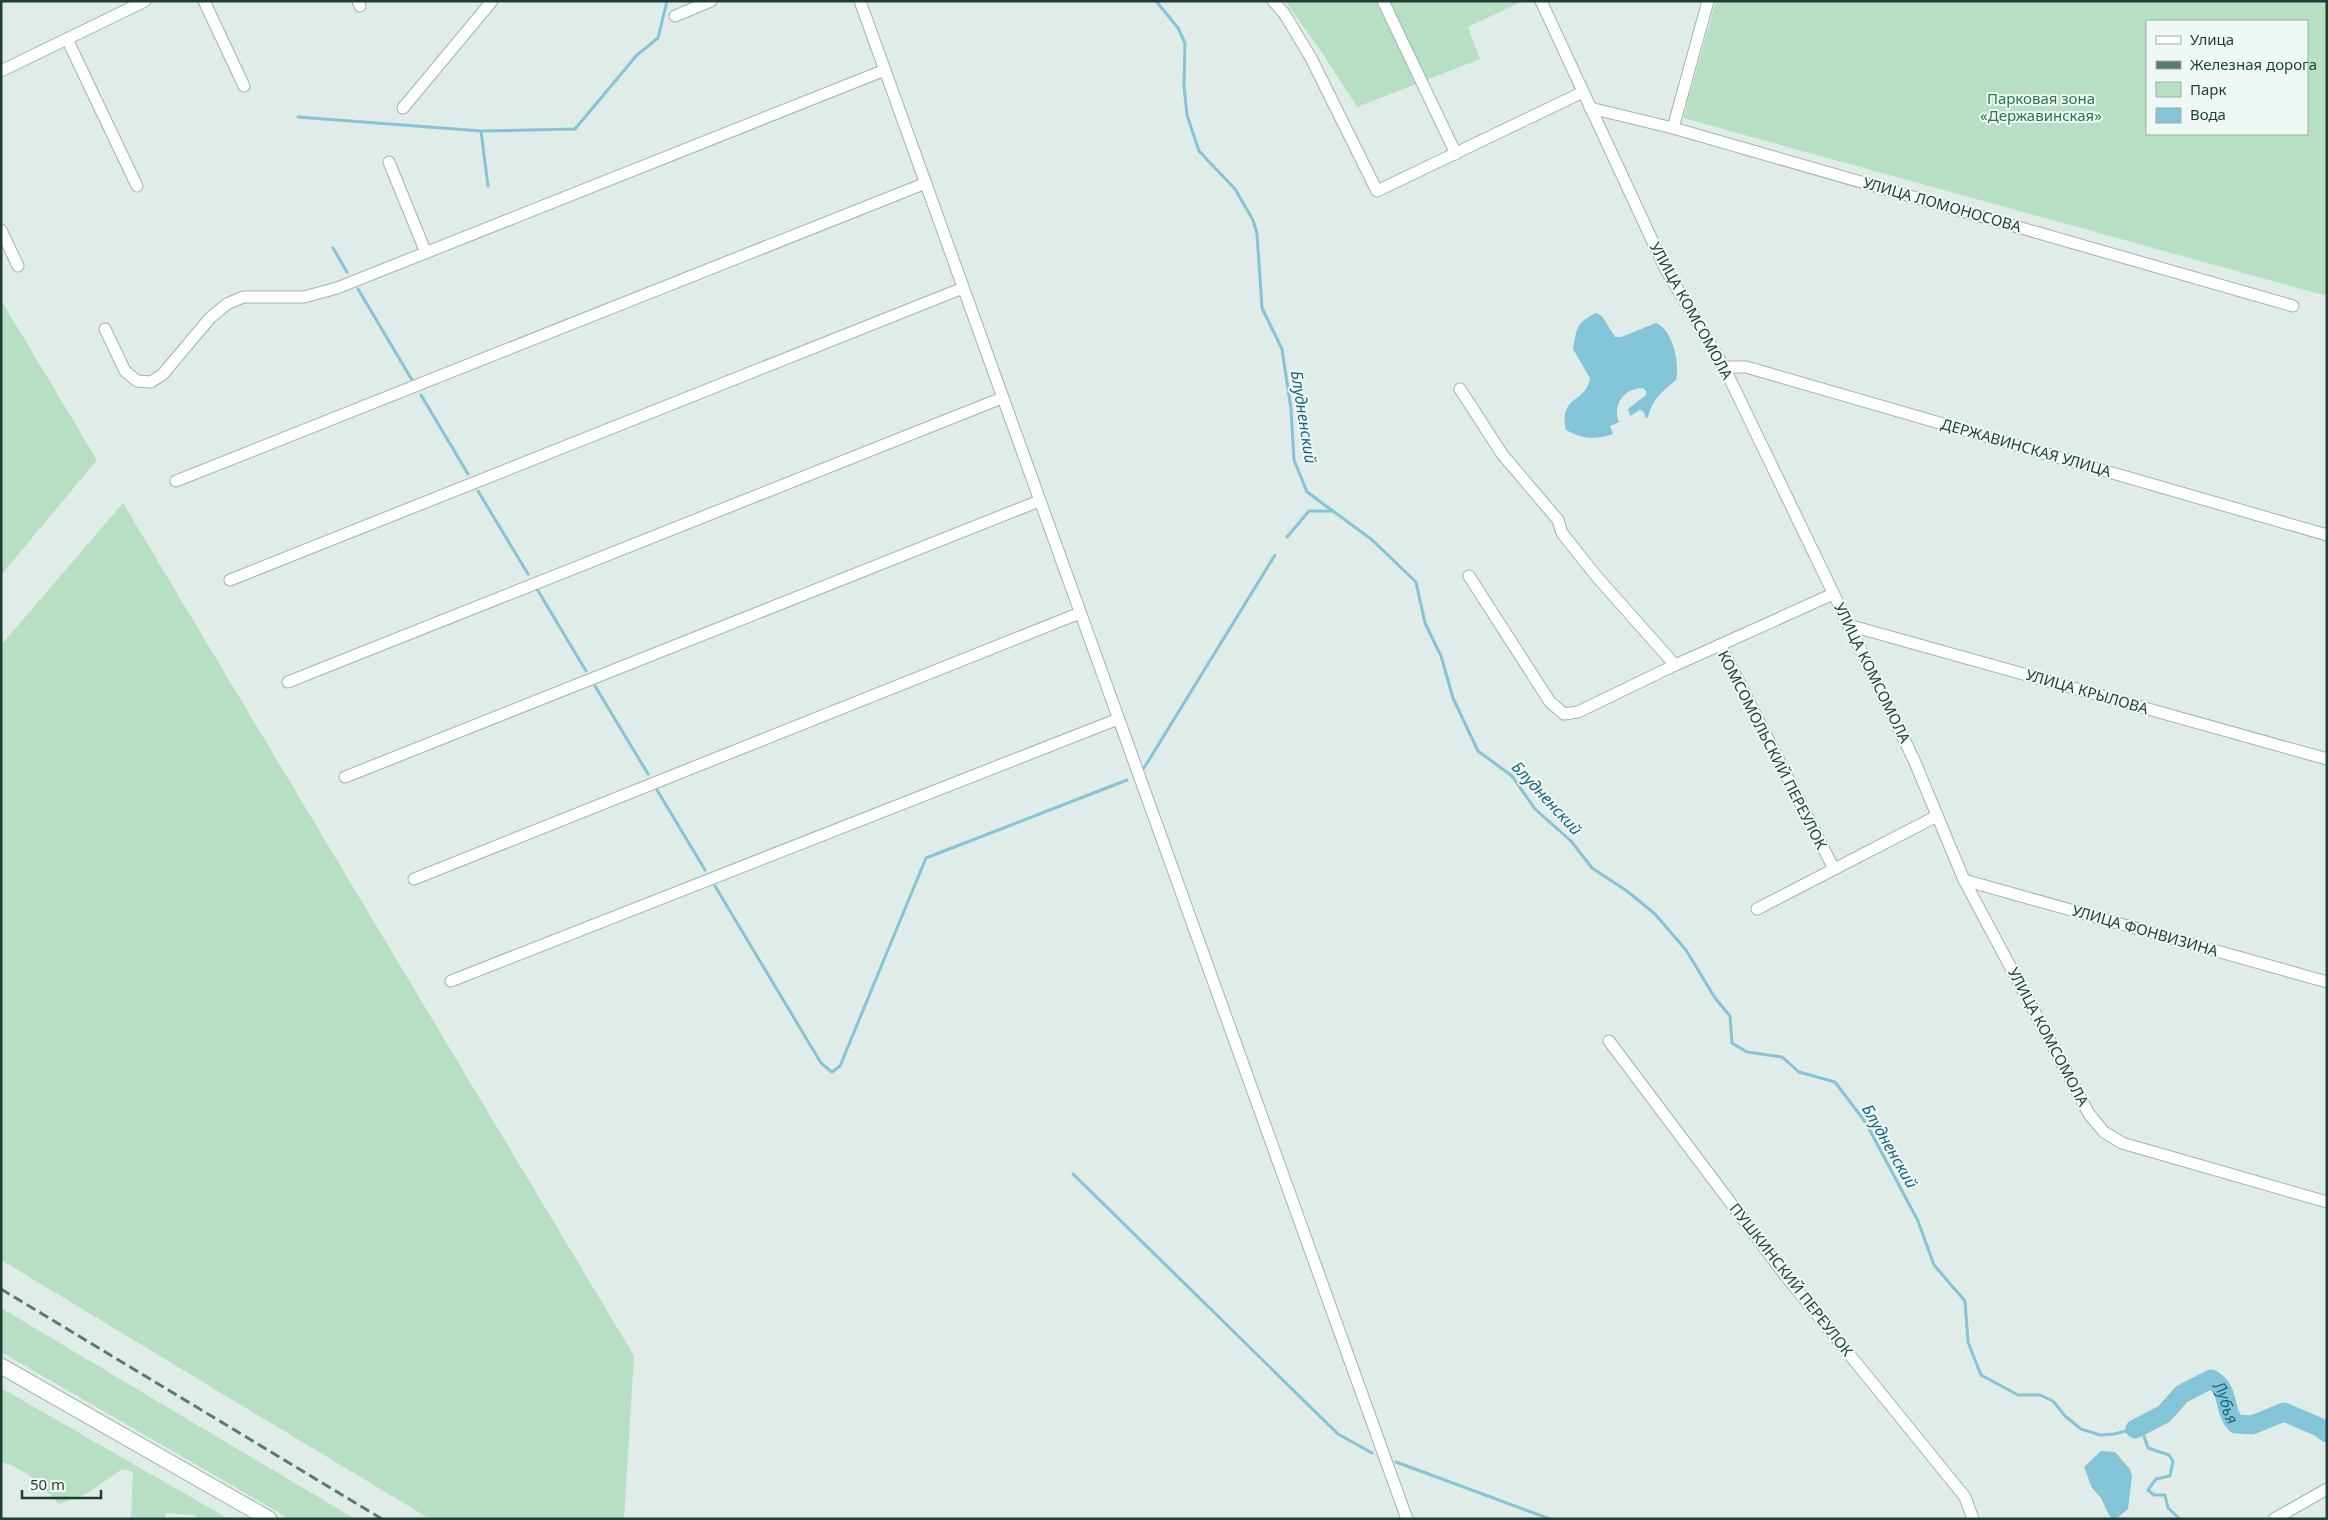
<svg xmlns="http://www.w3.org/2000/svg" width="2328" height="1520" viewBox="0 0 2328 1520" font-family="'Noto Sans',sans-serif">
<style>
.green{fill:#b6dfc3;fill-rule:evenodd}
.water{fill:#83c5d6}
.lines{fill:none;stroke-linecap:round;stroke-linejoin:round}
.stream{stroke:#83c5d6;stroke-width:3}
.river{stroke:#83c5d6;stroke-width:19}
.street-casing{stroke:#a2b4af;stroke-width:13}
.secondary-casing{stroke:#9db9b0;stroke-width:17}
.street{stroke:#fff;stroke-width:11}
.secondary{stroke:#fff;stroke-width:15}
.rail{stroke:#597972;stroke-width:3;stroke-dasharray:10 5;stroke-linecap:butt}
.labels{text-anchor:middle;stroke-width:4;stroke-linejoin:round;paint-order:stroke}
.park-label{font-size:15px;fill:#26774a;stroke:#f0f8f5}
.street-label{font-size:15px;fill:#1f3d37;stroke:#f0f8f5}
.water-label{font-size:16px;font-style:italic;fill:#15677e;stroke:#f0f8f5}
</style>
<rect width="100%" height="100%" fill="#e0ece7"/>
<g class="green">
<path d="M1285 1H1523L1468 27 1480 59 1357 107 1325 57Z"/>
<path d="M1716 1H2327V296L1683 118ZM2307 21V134H2147V21Z"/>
<path d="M1 300 97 460 1 575Z"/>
<path d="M123 503 634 1356 624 1519H430L1 1260V645Z"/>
<path d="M1 1308 355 1519H290L1 1352Z"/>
<path d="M1 1388 229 1519H199L194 1515 165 1513 166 1519H131L133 1472 122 1469 88 1493 59 1504C43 1486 25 1468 1 1462Z"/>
</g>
<g class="water">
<path d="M1596 313 1602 316 1615 337H1621L1656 323C1673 330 1680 363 1676 380 1662 392 1653 398 1648 417L1646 418 1643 411 1640 410 1630 416 1628 409 1646 395V391L1643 388C1624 388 1612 405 1619 422L1610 426 1613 434C1595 440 1582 439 1566 430 1559 394 1586 404 1590 378L1573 349C1577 327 1576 323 1596 313Z"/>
<path d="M2101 1451 2115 1452 2130 1469 2132 1477 2128 1509 2116 1519 2110 1517 2101 1498 2092 1488 2084 1467Z"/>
</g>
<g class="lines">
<g class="stream">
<path d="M1156 1 1178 28 1185 43 1184 85 1187 115 1199 151 1235 189 1253 220 1257 234 1262 308 1282 349 1291 409 1294 460 1307 492 1371 539 1416 582 1425 623 1441 656 1453 698 1478 751 1512 776 1535 809 1571 841 1592 868 1627 891 1655 914 1686 950 1715 998 1730 1016 1732 1043 1747 1052 1782 1057 1799 1072 1835 1082 1866 1123 1918 1221 1934 1265 1965 1301 1968 1342 1981 1375 2018 1395H2040L2053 1401 2065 1416 2081 1429 2100 1435 2114 1434 2135 1429 2143 1433 2148 1448 2169 1455 2173 1461 2170 1476 2156 1479 2148 1490 2154 1495H2165L2168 1508 2180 1519"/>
<path d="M298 117 481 131"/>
<path d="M488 186 481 131 575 129 637 55 658 38 667 1"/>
<path d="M333 248 347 272"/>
<path d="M358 289 412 380"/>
<path d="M421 395 468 474"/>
<path d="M478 491 528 574"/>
<path d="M1287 537 1309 511H1332"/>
<path d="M537 589 586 671"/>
<path d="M595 686 648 774"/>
<path d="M1144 768 1275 555"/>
<path d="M657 790 705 870"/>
<path d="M715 886 821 1063 832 1072 840 1066 926 858 1127 780"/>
<path d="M1073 1174 1338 1434 1372 1453"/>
<path d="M1396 1462 1550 1519"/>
</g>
<path class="river" id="s1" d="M2135 1429 2164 1414 2182 1394 2211 1379C2231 1389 2222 1410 2236 1424L2252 1425 2284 1412 2319 1427 2327 1433"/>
<g class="street-casing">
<g id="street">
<path d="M204 1 244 86"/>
<path d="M358 1 360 6"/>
<path d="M860 1 1407 1519"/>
<path d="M1273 1 1284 13 1311 58 1377 191 1583 92"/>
<path d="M1383 1 1456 154"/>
<path d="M1541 1 1665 268 1724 367 1914 760 1964 880 2089 1114 2104 1132 2122 1143 2327 1202"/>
<path d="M675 16 711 1"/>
<path d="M67 39 137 186"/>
<path d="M1 71 145 1"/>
<path d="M403 108 492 1"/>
<path d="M1590 108 1673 128 2293 306"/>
<path d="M1673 128 1708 1"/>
<path d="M389 162 426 253"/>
<path d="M1 230 18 266"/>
<path d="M105 329 125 371 137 381 151 382 163 374 210 318 227 304 243 297H304L337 288 885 70"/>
<path d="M1724 367H1746L2327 535"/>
<path d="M1460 389 1502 454 1558 520 1562 533 1597 577 1675 665 1720 645 1834 869"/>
<path d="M176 481 926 183"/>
<path d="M1469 576 1550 702 1564 714 1578 712 1675 665"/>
<path d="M230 580 963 288"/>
<path d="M1848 625 2327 759"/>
<path d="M1720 645 1833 594"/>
<path d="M288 682 1002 398"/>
<path d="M345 777 1039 501"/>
<path d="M414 879 1080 613"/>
<path d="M1964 880 2327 982"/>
<path d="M1757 909 1937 816"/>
<path d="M451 981 1118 719"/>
<path d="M1609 1041 1785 1275 1965 1497 1973 1519"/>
<path d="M2274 1519 2327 1489"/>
</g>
</g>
<g class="secondary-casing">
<path id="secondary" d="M1 1366 269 1519"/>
</g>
<use href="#street" class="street"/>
<use href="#secondary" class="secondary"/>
<path class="rail" d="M1 1289 382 1519"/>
</g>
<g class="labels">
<g class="park-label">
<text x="2041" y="104">Парковая зона<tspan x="2041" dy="17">«Державинская»</tspan></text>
</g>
<g class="street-label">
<text transform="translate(1942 205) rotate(16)" y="5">УЛИЦА ЛОМОНОСОВА</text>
<text transform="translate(1691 311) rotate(61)" y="5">УЛИЦА КОМСОМОЛА</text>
<text transform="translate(2026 448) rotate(16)" y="5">ДЕРЖАВИНСКАЯ УЛИЦА</text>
<text transform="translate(1872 673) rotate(64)" y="5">УЛИЦА КОМСОМОЛА</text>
<text transform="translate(2087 692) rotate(16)" y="5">УЛИЦА КРЫЛОВА</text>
<text transform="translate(1772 750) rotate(63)" y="5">КОМСОМОЛЬСКИЙ ПЕРЕУЛОК</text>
<text transform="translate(2145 931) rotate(16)" y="5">УЛИЦА ФОНВИЗИНА</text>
<text transform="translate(2048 1037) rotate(62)" y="5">УЛИЦА КОМСОМОЛА</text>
<text transform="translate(1791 1280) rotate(52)" y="5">ПУШКИНСКИЙ ПЕРЕУЛОК</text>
</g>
<g class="water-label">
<text transform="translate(1304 417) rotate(81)" y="6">Блудненский</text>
<text transform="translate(1547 798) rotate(47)" y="6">Блудненский</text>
<text transform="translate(1890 1146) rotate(60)" y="6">Блудненский</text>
<text dy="6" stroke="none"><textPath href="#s1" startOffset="121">Лубья</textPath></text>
</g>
</g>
<rect width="2328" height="1520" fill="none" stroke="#1f3d37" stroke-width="5"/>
<rect x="2146" y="20" width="162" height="115" fill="#f0f8f5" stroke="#9cada9"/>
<rect x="2156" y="36" width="25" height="8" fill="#ffffff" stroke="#9cada9"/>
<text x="2190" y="45" font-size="15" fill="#1f3d37">Улица</text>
<rect x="2156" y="61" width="25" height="8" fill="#597972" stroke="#9cada9"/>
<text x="2190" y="70" font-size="15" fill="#1f3d37">Железная дорога</text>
<rect x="2156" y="82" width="25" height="15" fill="#b6dfc3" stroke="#9cada9"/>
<text x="2190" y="95" font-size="15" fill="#1f3d37">Парк</text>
<rect x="2156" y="108" width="25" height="15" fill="#83c5d6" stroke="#9cada9"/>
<text x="2190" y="120" font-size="15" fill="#1f3d37">Вода</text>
<path d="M22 1490v8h79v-8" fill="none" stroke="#1f3d37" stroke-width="2.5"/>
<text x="30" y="1490" font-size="15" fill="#1f3d37" stroke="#f0f8f5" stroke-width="4" paint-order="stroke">50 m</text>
</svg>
